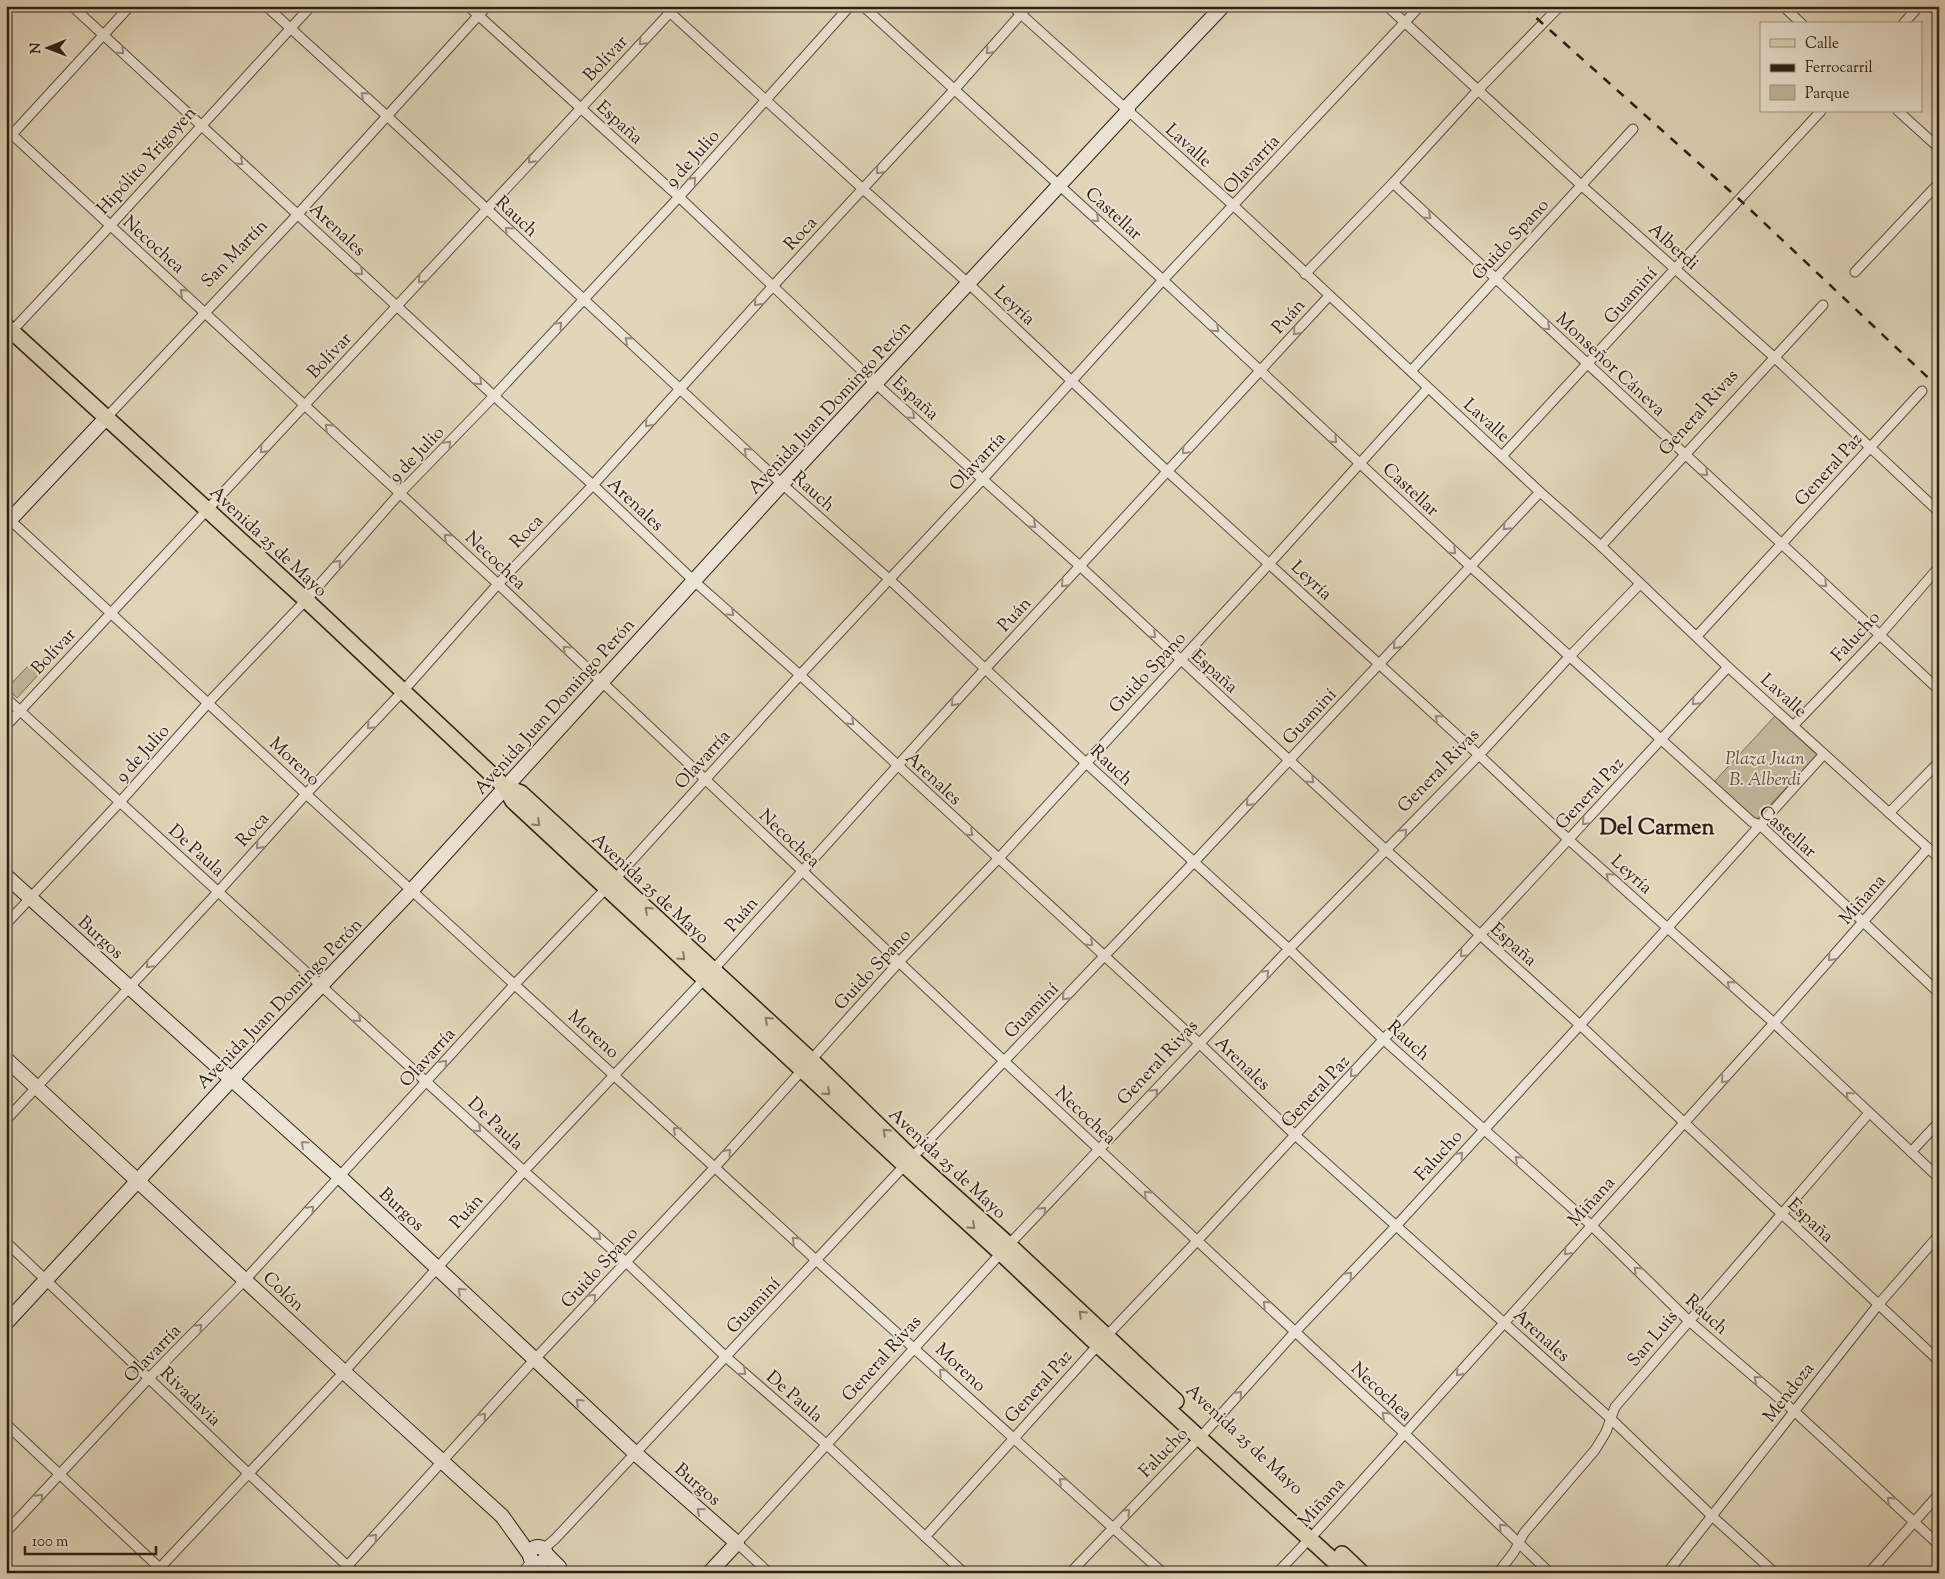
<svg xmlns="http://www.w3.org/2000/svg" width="1945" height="1579" viewBox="0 0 1945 1579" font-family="'Sorts Mill Goudy',serif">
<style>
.green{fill:#c2b79e;stroke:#776c58}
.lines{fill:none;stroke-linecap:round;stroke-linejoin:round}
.street-casing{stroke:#594e3d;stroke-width:11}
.secondary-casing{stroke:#2c2013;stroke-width:16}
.primary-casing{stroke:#2c2013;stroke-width:18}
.street{stroke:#ece4d3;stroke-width:9}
.secondary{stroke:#ece4d3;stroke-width:14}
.primary{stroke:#e1d6bb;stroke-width:15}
.rail{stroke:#2c2013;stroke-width:2.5;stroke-dasharray:9 9;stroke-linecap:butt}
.oneway{stroke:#968c7d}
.oneway2{stroke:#867b67}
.labels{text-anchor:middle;stroke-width:4;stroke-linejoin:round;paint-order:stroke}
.street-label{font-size:18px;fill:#2c2013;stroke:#ece4d3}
.park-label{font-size:18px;font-style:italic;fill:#594d3d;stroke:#ece4d3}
.district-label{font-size:22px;font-weight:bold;fill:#2c2013;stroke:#ece4d3}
</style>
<rect width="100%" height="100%" fill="#e1d6bb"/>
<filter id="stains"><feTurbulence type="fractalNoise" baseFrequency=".004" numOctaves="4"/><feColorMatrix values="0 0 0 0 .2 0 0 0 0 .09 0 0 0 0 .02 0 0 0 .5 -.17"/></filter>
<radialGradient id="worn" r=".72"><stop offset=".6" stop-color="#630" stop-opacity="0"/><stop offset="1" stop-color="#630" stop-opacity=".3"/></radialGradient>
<g class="green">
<path d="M29 665 39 674 17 698 7 688Z"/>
<path d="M1775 716 1817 755 1755 821 1714 782Z"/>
</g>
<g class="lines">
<g class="street-casing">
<g id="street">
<path d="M72 6 494 396 593 485 694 581 800 675 1200 1044 1295 1135 1610 1418 1712 1516 1775 1573"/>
<path d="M266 6 387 116 782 484 889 579 1086 763 1289 949 1384 1040 1591 1225 1688 1320 1794 1411 1939 1545"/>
<path d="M468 6 679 197 876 384 1081 567 1386 850 1580 1025 1939 1361"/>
<path d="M663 6 863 189 969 284 1167 471 1479 755 1569 840 1774 1023 1939 1178"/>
<path d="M863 6 1163 280 1469 565 1752 822 1760 825 1939 993"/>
<path d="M1012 6 1234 206 1540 492 1601 546 1728 667 1939 858"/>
<path d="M1387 6 1581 185 1774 357 1939 512"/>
<path d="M1783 6 1802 24"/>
<path d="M1903 24 1919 6"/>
<path d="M1898 111 1939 148"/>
<path d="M6 129 498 584 1004 1061 1404 1433 1550 1573"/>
<path d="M6 141 130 6"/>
<path d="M1393 183 1939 690"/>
<path d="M1855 272 1939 183"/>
<path d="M1305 274 1393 183 1478 90 1560 6"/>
<path d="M12 331 110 226 311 6"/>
<path d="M1411 371 1633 129"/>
<path d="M106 418 298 214 487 6"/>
<path d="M1502 456 1821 111"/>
<path d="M8 518 306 794 816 1260 1163 1573"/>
<path d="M1601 546 1823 305"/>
<path d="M1697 636 1922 391"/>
<path d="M6 698 524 1171 626 1262 726 1357 827 1445 964 1573"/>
<path d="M6 726 676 6"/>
<path d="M1793 726 1879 636 1939 567"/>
<path d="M1889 813 1939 762"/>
<path d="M6 924 120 802 209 702 306 600 400 493 494 396 679 197 850 6"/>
<path d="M6 1120 218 892 306 794 403 691 498 584 593 485 773 286 954 90 1028 6"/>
<path d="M1911 1152 1939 1122"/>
<path d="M6 1242 248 1473 355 1573"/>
<path d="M6 1424 165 1573"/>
<path d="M6 1532 149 1378 245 1280 515 984 615 879 800 675 983 479 1163 280 1420 6"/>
<path d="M925 1537 1098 1345 1197 1241 1728 667"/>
<path d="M543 1549 555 1539 905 1165 1194 862 1540 492"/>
<path d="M540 1563 547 1573"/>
<path d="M155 1573 344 1372 524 1171 713 970 985 669 1329 296"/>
<path d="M341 1573 534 1360 716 1166 899 962 998 859 1270 563 1428 388"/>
<path d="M522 1573 532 1561"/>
<path d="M769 1573 737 1543 1001 1253 1289 949 1479 755 1569 657 1640 584"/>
<path d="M1070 1573 1207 1430 1295 1332 1396 1226 1580 1025 1824 754"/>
<path d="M1277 1573 1317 1531 1774 1023 1928 848"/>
<path d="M1498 1573 1514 1552 1524 1533 1595 1450 1606 1432 1615 1407 1869 1113"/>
<path d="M1667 1573 1878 1305 1939 1235"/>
<path d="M1869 1573 1939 1494"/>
</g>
</g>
<g class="secondary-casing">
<g id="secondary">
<path d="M6 524 106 418"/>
<path d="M6 876 340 1177 636 1454 737 1543 709 1573"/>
<path d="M6 1059 344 1372 502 1516 530 1555"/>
<path d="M6 1323 231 1080 412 890 782 484 1128 111V106L1223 6"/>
<circle cx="538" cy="1555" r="8"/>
<path d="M546 1554 559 1567 561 1573"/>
</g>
</g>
<g class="primary-casing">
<g id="primary">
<path d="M6 326 306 600 505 787 513 801 898 1159 1001 1253 1098 1345 1347 1573"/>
<path d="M505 787 521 793 811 1060 912 1158 1009 1245 1176 1401"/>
<path d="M1342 1554 1362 1573"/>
</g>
</g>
<use href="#street" class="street"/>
<use href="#secondary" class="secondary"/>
<use href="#primary" class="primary"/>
<path class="rail" d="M1523 6 1740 200 1939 388"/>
</g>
<defs><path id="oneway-chevron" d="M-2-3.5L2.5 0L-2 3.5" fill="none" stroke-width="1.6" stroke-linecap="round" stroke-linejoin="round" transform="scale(1.25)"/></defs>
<g class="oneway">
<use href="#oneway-chevron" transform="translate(642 42) rotate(133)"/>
<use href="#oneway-chevron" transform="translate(121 51) rotate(43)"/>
<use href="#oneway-chevron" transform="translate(989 51) rotate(131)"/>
<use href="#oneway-chevron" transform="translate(364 95) rotate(-138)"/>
<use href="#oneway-chevron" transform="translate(531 160) rotate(133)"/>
<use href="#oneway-chevron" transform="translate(240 162) rotate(42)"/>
<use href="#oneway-chevron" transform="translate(879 171) rotate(133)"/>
<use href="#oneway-chevron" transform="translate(693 180) rotate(-48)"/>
<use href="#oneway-chevron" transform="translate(1428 216) rotate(43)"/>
<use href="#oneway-chevron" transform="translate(1096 219) rotate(42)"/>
<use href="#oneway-chevron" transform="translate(508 230) rotate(-137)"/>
<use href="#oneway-chevron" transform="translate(360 272) rotate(43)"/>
<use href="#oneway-chevron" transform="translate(421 280) rotate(133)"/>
<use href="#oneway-chevron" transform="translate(183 292) rotate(-138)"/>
<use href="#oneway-chevron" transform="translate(757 303) rotate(132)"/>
<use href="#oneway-chevron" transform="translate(559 325) rotate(-47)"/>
<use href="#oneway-chevron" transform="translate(1547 327) rotate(43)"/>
<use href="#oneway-chevron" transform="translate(1216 329) rotate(43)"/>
<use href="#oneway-chevron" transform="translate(1296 332) rotate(132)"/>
<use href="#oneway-chevron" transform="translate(628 340) rotate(-138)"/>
<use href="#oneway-chevron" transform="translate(479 382) rotate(43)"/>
<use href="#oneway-chevron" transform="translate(912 416) rotate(42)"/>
<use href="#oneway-chevron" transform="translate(648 424) rotate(132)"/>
<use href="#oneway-chevron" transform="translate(328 427) rotate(-137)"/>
<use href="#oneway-chevron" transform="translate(1334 440) rotate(44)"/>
<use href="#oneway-chevron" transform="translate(448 444) rotate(-46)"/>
<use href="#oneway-chevron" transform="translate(263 450) rotate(133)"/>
<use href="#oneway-chevron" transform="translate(747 451) rotate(-137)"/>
<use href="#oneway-chevron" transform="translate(1185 451) rotate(133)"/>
<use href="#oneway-chevron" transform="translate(1705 473) rotate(42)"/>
<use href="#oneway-chevron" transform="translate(1033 525) rotate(42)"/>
<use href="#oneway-chevron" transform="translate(1506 527) rotate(134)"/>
<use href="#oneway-chevron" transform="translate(447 537) rotate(-137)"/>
<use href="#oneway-chevron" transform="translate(1453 551) rotate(43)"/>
<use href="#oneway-chevron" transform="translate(338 563) rotate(-48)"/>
<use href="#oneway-chevron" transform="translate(1064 584) rotate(133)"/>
<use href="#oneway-chevron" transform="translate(1824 584) rotate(44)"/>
<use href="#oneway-chevron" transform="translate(731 613) rotate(42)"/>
<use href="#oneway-chevron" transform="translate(1153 635) rotate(43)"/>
<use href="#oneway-chevron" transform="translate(1396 646) rotate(132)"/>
<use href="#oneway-chevron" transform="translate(566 649) rotate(-136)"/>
<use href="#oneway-chevron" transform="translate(1695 702) rotate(133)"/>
<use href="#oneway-chevron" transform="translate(954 703) rotate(132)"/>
<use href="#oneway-chevron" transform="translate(1438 718) rotate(-138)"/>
<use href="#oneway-chevron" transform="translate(851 722) rotate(43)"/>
<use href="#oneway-chevron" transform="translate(370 726) rotate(134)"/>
<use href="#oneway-chevron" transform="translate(1311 780) rotate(43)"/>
<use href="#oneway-chevron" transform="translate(1249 803) rotate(133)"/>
<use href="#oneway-chevron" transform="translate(1585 822) rotate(133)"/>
<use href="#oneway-chevron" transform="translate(1404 832) rotate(-46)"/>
<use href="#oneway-chevron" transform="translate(970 833) rotate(43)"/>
<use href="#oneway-chevron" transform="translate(259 846) rotate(132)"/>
<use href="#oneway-chevron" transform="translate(1609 876) rotate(-138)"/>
<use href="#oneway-chevron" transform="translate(1090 943) rotate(43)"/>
<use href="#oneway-chevron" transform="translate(1463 954) rotate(133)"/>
<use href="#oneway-chevron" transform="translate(1831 958) rotate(131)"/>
<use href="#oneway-chevron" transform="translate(149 965) rotate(133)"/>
<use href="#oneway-chevron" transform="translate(1266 973) rotate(-47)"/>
<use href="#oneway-chevron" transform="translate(1730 984) rotate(-138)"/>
<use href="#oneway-chevron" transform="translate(1065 997) rotate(134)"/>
<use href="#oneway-chevron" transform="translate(358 1019) rotate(42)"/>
<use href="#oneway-chevron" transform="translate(444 1063) rotate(-48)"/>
<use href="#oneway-chevron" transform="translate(1353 1074) rotate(133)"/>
<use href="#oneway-chevron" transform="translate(1724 1080) rotate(132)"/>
<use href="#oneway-chevron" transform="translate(1155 1092) rotate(-47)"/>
<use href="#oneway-chevron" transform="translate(1849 1095) rotate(-137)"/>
<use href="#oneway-chevron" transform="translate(478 1129) rotate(43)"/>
<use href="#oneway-chevron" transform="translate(676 1130) rotate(-138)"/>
<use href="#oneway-chevron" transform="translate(304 1144) rotate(-138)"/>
<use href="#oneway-chevron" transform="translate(728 1152) rotate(-48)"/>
<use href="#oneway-chevron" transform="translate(1460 1155) rotate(-48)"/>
<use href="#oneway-chevron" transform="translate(1518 1159) rotate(-138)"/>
<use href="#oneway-chevron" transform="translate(1147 1194) rotate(-137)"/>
<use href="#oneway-chevron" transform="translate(311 1209) rotate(-47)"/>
<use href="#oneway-chevron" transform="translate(1043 1210) rotate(-46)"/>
<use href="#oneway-chevron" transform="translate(598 1237) rotate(42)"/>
<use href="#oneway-chevron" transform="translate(795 1240) rotate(-137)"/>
<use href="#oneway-chevron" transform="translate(1567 1252) rotate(131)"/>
<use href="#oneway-chevron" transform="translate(1637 1270) rotate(-136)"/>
<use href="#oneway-chevron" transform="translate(1349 1275) rotate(-47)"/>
<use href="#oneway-chevron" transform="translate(461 1291) rotate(-137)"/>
<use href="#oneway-chevron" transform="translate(593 1297) rotate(-47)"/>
<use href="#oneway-chevron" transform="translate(1266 1304) rotate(-137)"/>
<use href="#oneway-chevron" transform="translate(199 1327) rotate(-46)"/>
<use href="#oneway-chevron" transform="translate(743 1372) rotate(41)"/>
<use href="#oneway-chevron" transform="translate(942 1372) rotate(-137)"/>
<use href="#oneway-chevron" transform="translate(1459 1373) rotate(132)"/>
<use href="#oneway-chevron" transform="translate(1757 1379) rotate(-139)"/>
<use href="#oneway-chevron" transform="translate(1239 1394) rotate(-48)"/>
<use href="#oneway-chevron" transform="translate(579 1402) rotate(-137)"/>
<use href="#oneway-chevron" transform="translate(1385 1415) rotate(-137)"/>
<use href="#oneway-chevron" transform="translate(483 1416) rotate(-48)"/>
<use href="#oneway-chevron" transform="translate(1062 1481) rotate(-138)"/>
<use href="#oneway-chevron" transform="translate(40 1497) rotate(-46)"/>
<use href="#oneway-chevron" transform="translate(1890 1500) rotate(-137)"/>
<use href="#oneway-chevron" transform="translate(700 1511) rotate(-139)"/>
<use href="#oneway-chevron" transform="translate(1127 1512) rotate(-46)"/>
<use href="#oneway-chevron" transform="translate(1502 1527) rotate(-136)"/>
<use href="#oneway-chevron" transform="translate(374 1537) rotate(-48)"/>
</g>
<g class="oneway2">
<use href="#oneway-chevron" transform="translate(537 823) rotate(43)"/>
<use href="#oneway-chevron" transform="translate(648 910) rotate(-137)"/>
<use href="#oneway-chevron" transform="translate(682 957) rotate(43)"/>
<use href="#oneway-chevron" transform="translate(768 1020) rotate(-137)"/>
<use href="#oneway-chevron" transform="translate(827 1092) rotate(43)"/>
<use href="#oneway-chevron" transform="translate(886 1132) rotate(-136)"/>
<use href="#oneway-chevron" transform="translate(972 1226) rotate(42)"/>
<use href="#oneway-chevron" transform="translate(1082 1314) rotate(-136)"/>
</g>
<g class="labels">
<g class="street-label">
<text transform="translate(605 58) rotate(-47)" y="6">Bolívar</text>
<text transform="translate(620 122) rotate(42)" y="6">España</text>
<text transform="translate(1189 145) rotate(42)" y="6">Lavalle</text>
<text transform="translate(692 158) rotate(-48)" y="6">9 de Julio</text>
<text transform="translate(146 160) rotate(-48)" y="6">Hipólito Yrigoyen</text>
<text transform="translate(1251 164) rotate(-47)" y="6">Olavarría</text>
<text transform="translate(1114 213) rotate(42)" y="6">Castellar</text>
<text transform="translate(517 216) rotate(43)" y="6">Rauch</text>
<text transform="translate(338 229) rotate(43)" y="6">Arenales</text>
<text transform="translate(800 233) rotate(-47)" y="6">Roca</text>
<text transform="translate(1510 239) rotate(-47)" y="6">Guido Spano</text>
<text transform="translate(154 244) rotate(42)" y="6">Necochea</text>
<text transform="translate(1674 246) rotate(42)" y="6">Alberdi</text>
<text transform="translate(234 253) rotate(-46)" y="6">San Martín</text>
<text transform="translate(1630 295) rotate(-48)" y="6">Guaminí</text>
<text transform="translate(1015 305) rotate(43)" y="6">Leyría</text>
<text transform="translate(1288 316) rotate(-48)" y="6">Puán</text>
<text transform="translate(329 355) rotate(-47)" y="6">Bolívar</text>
<text transform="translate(1611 364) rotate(43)" y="6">Monseñor Cáneva</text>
<text transform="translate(916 398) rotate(42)" y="6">España</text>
<text transform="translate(829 407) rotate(-47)" y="6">Avenida Juan Domingo Perón</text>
<text transform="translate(1698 412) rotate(-48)" y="6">General Rivas</text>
<text transform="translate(1487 420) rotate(42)" y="6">Lavalle</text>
<text transform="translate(416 454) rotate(-46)" y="6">9 de Julio</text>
<text transform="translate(977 461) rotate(-47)" y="6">Olavarría</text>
<text transform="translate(1828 469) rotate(-48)" y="6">General Paz</text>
<text transform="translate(1411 489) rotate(43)" y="6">Castellar</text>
<text transform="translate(814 491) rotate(42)" y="6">Rauch</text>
<text transform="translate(636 504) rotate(43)" y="6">Arenales</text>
<text transform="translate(526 531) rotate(-46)" y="6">Roca</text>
<text transform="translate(269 541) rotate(43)" y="6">Avenida 25 de Mayo</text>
<text transform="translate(496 560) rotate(43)" y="6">Necochea</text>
<text transform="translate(1312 580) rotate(43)" y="6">Leyría</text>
<text transform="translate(1014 614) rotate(-47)" y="6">Puán</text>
<text transform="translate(1855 636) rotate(-47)" y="6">Falucho</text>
<text transform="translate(53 651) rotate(-47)" y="6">Bolívar</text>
<text transform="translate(1215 671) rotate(42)" y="6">España</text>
<text transform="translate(1147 672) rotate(-47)" y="6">Guido Spano</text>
<text transform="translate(1784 695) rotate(42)" y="6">Lavalle</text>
<text transform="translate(554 706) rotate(-48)" y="6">Avenida Juan Domingo Perón</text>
<text transform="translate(1309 716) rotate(-47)" y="6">Guaminí</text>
<text transform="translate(142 753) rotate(-48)" y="6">9 de Julio</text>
<text transform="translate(702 759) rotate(-48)" y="6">Olavarría</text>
<text transform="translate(295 761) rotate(43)" y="6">Moreno</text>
<text transform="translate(1112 765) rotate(43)" y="6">Rauch</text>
<text transform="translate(1438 770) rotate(-46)" y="6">General Rivas</text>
<text transform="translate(934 778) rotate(43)" y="6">Arenales</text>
<text transform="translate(1589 793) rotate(-47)" y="6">General Paz</text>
<text transform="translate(252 829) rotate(-48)" y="6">Roca</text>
<text transform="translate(1788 831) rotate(41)" y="6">Castellar</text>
<text transform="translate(790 838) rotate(43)" y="6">Necochea</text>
<text transform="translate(197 850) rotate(42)" y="6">De Paula</text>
<text transform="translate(1632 874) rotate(42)" y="6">Leyría</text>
<text transform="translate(651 888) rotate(43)" y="6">Avenida 25 de Mayo</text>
<text transform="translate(1862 899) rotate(-49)" y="6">Miñana</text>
<text transform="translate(741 914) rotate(-49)" y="6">Puán</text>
<text transform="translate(101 937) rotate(42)" y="6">Burgos</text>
<text transform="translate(1514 944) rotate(42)" y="6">España</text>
<text transform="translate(872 969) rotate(-47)" y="6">Guido Spano</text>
<text transform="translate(279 1003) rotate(-46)" y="6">Avenida Juan Domingo Perón</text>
<text transform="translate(1031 1010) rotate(-46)" y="6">Guaminí</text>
<text transform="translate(594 1034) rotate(42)" y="6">Moreno</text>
<text transform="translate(1409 1040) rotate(42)" y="6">Rauch</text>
<text transform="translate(427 1057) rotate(-48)" y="6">Olavarría</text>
<text transform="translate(1157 1062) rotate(-47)" y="6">General Rivas</text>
<text transform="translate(1243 1063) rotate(44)" y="6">Arenales</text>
<text transform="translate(1315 1091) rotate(-47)" y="6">General Paz</text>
<text transform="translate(1086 1115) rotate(43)" y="6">Necochea</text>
<text transform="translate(496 1123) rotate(43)" y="6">De Paula</text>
<text transform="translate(1438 1155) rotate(-48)" y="6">Falucho</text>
<text transform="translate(948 1163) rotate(43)" y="6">Avenida 25 de Mayo</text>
<text transform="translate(1591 1201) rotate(-48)" y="6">Miñana</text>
<text transform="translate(402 1209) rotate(43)" y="6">Burgos</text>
<text transform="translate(466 1211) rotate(-48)" y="6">Puán</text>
<text transform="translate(1811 1220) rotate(43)" y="6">España</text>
<text transform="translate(599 1267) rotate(-47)" y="6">Guido Spano</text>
<text transform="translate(284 1291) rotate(43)" y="6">Colón</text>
<text transform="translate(753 1305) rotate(-47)" y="6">Guaminí</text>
<text transform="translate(1707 1314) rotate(42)" y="6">Rauch</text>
<text transform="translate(1542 1335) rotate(42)" y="6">Arenales</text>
<text transform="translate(1652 1338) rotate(-50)" y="6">San Luis</text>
<text transform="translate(152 1353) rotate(-46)" y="6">Olavarría</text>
<text transform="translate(881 1358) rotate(-48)" y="6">General Rivas</text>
<text transform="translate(961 1367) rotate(43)" y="6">Moreno</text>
<text transform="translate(1038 1386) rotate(-48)" y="6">General Paz</text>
<text transform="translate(1382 1391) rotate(43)" y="6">Necochea</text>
<text transform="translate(1788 1392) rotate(-52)" y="6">Mendoza</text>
<text transform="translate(191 1396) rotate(44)" y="6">Rivadavia</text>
<text transform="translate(795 1396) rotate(41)" y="6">De Paula</text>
<text transform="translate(1245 1439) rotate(43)" y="6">Avenida 25 de Mayo</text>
<text transform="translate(1163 1452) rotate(-46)" y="6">Falucho</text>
<text transform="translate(698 1484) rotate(41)" y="6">Burgos</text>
<text transform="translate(1321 1502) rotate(-48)" y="6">Miñana</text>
</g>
<g class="park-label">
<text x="1765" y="764">Plaza Juan<tspan x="1765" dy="21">B. Alberdi</tspan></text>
</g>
<g class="district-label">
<text x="1657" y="834">Del Carmen</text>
</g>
</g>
<rect width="1945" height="1579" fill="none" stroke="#e1d6bb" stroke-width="25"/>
<rect x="8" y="8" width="1930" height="1564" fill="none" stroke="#2c2013" stroke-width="2.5"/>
<rect x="12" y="12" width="1920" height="1554" fill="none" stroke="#2c2013"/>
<rect x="1760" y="22" width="162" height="90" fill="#ece4d3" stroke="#9f9686"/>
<rect x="1770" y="39" width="25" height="8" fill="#e1d6bb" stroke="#9f9686"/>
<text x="1805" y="48" font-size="15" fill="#2c2013">Calle</text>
<rect x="1770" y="64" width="25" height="8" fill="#2c2013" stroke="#9f9686"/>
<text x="1805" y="72" font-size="15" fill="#2c2013">Ferrocarril</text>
<rect x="1770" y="85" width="25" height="15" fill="#c2b79e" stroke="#9f9686"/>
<text x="1805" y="98" font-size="15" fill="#2c2013">Parque</text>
<g transform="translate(48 48) rotate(269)" stroke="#ece4d3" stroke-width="4" paint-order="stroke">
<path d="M0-4L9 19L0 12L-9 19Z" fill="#2c2013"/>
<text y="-8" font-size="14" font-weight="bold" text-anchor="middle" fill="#2c2013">N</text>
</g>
<path d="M25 1546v8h131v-8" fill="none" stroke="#2c2013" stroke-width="2.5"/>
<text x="32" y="1546" font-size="15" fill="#2c2013" stroke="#ece4d3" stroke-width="4" paint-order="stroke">100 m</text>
<rect width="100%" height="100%" filter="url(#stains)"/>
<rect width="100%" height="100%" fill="url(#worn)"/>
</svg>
